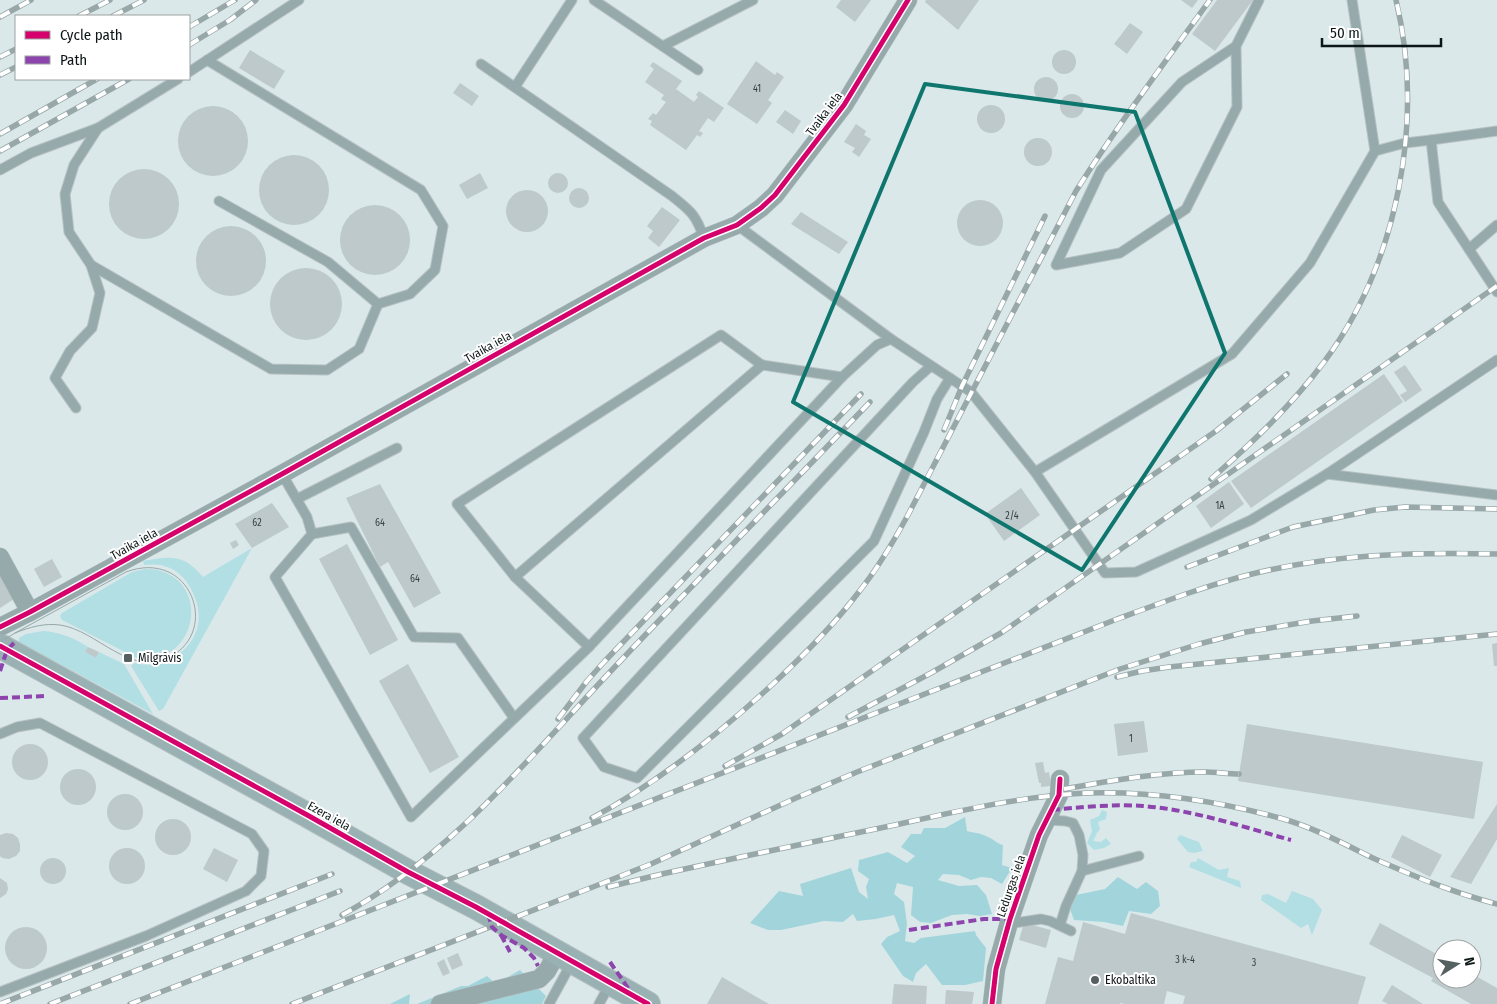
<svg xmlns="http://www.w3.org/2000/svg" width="1497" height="1004" viewBox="0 0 1497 1004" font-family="'Fira Sans Condensed',sans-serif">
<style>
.green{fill:#b1dfe4}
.forest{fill:#a2d5db}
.building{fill:#bdc9ca}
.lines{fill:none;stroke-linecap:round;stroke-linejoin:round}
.lane-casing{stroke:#b7c1c2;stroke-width:11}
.street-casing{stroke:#b7c1c2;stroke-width:19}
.secondary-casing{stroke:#b7c1c2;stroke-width:26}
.lane{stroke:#96aaac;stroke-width:9}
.street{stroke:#96aaac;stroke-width:18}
.secondary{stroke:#99b1b3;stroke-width:24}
.tram{stroke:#98a7a8;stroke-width:1}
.rail-casing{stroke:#98a7a8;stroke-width:5.5}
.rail{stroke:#fff;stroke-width:4;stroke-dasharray:11;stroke-linecap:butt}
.quiet{stroke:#8e44ad;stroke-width:4;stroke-dasharray:8 4;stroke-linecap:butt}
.cycleway-casing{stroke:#fff;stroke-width:8}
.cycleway{stroke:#d6006c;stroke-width:5}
.marked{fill:none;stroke:#0f766e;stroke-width:4;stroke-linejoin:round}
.poi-dot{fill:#556061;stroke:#fff;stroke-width:2}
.labels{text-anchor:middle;stroke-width:4;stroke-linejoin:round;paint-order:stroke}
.number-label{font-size:10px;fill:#394344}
.street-label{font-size:12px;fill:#0d1617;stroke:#fff}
.poi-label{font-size:12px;fill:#0d1617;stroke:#fff;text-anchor:start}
</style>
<rect width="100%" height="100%" fill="#dae8ea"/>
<g class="green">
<path d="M252 548 163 709 159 711 131 666 134 663C140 664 147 665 153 665 161 665 169 661 175 657 198 642 205 618 193 593 188 582 181 573 170 568 162 564 152 564 144 565L143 561C171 556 184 554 203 577Z"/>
<path d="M145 569C150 569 156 569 161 571 206 585 199 650 153 659 148 659 142 658 137 658L62 620 60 616 62 613 132 572Z"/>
<path d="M43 631C60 632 74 638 88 647L85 652 96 658 99 652 124 664 153 714 19 642V638L26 634Z"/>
<path d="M1102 810 1107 812 1106 819 1098 822 1100 829 1097 833 1093 841 1101 842 1106 838 1111 844 1104 848 1094 850 1087 843 1092 831 1090 820 1099 816Z"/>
<path d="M1180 835 1199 842 1203 851 1194 853 1188 852 1177 839Z"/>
<path d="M1198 858 1219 870 1229 868 1227 877 1240 881 1241 888 1189 867 1191 862H1196Z"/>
<path d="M1292 891 1313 899 1322 910 1312 935 1308 924 1301 928 1261 900 1262 895 1268 894 1286 903Z"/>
</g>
<g class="forest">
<path d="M965 817 967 831C974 833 981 833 988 837 994 839 997 844 1003 845L1002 865 1012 868 1002 884 991 878 981 877 971 880 959 875 943 874 938 880 959 886 977 885 986 895 992 914 980 916 967 914 952 915 931 923 920 922 911 915 913 887 897 883 894 894 904 902 907 924 905 941 914 943 921 938 975 931 976 935 986 948 983 981 965 985H942L926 964 916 973 913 982 903 976 881 944 887 937 900 931 894 915 876 919 857 921 853 914 843 922 824 921 781 930H768L750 923 779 891 803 896 800 884 851 868 859 892 868 899 866 887 869 879 858 871 859 860 888 852 907 863 915 856 901 847 911 834H921L924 828H945Z"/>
<path d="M1118 877 1137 889 1146 882 1158 891 1160 906 1151 914 1129 911 1123 926 1104 922 1074 920 1070 909 1071 896 1105 889Z"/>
<path d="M520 970 546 996 542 1004H417L461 986H468L487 976 496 984Z"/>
<path d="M410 994 409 1004H390Z"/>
</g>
<g class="building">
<path d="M841 0H871L855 22 836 7Z"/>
<path d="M926 0H979L958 30 925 2Z"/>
<path d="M1181 0H1198L1192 8Z"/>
<path d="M1217 0H1253L1215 51 1192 34Z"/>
<path d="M1130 23 1143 32 1127 54 1114 44Z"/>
<circle cx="1064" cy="62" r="12"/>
<path d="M250 50 285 71 274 89 239 68Z"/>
<path d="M756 61 775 75 777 72 784 77 768 100 772 103 757 124 727 104Z"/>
<path d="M653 62 682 81 676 89 694 102 698 97 696 95 699 91 724 108 714 122 708 118 699 131 703 133 700 137 697 135 686 150 650 125 652 121 648 119 653 113 656 115 666 102 661 99 664 95 645 82 654 69 650 66Z"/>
<circle cx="1046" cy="89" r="12"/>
<path d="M460 83 479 96 472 106 453 93Z"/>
<circle cx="1072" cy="106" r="12"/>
<circle cx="991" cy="119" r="14"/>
<circle cx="213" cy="141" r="35"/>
<path d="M785 110 801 121 793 134 776 122Z"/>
<path d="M856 124 866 131 864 135 871 139 859 157 852 152 855 148 844 142Z"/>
<circle cx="1038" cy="152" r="14"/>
<circle cx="294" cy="190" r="35"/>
<circle cx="144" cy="204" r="35"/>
<circle cx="558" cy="183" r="10"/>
<path d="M480 173 488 188 467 199 459 185Z"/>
<circle cx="579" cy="198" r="10"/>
<circle cx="527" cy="211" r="21"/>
<circle cx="980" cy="223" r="23"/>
<circle cx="375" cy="240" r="35"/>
<path d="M662 207 680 220 659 247 648 238 653 231 647 226Z"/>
<path d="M801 212 848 242 839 254 791 224Z"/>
<circle cx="231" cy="261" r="35"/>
<circle cx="306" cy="304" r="36"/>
<path d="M1405 365 1422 390 1405 402 1400 395 1407 391 1394 372Z"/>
<path d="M1384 374 1403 402 1251 508 1231 481Z"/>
<path d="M1229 482 1244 504 1211 528 1196 506Z"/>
<path d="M380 484 441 593 414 608 388 562 380 567 346 498Z"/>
<path d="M1021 488 1040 515 1004 541 985 514Z"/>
<path d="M272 503 289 527 252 548 235 524Z"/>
<path d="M236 540 239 545 233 549 230 543Z"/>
<path d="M347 544 398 640 370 655 319 559Z"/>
<path d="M52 559 62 577 44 587 34 569Z"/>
<path d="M0 575 14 599 0 608Z"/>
<path d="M1497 643V666H1494L1492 644Z"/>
<path d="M88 647 99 652 96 658 85 652Z"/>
<path d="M408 664 459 757 430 773 379 681Z"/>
<path d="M1144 721 1148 752 1118 756 1114 724Z"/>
<path d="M1247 724 1483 762 1474 819 1238 781Z"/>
<circle cx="30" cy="762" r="18"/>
<path d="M1043 762 1045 773 1049 772 1051 786 1041 787V783H1039L1035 763Z"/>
<circle cx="78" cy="787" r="18"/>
<circle cx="125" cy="812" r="18"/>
<path d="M1497 804V839L1471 884 1450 877Z"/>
<circle cx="173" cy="837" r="18"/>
<path d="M6 833 13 834 18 838 20 844V851L16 856 9 859 2 858 0 856V835Z"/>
<path d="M1402 835 1442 855 1430 877 1391 857Z"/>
<circle cx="127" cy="866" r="18"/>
<path d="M214 848 238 860 227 882 203 869Z"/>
<circle cx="53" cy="871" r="13"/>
<path d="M0 878 7 883 8 889 6 894 0 898Z"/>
<path d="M1131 913 1366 977 1358 1004H1183L1185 996 1167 991 1164 1004H1125L1120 1003V1004H1045L1058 957 1073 961 1083 922 1125 934Z"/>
<path d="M1024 923 1051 930 1046 948 1019 940Z"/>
<path d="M1380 923 1442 957V979H1472V974L1497 988V1004H1471L1431 981 1433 978 1369 944Z"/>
<circle cx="26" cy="948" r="21"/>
<path d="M458 953 463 965 452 970 447 958Z"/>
<path d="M444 959 450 973 443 976 437 963Z"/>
<path d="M722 977 769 1004H707Z"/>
<path d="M894 984 927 986 926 1004H892Z"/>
<path d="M1392 985 1423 1004H1388L1382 1001Z"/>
<path d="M946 990 974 992 972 1004H945Z"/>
</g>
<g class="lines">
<g class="lane-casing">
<g id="lane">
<path d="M594 0 698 70"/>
<path d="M663 46 753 0"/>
<path d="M1236 46 1182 82 1101 170 1056 265 1120 253 1186 209 1237 107 1236 46 1259 0"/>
<path d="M207 60 421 190 443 226 435 270 410 294 378 304 328 262 219 201"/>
<path d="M481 64 672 196C691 211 696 215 704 238"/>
<path d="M189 72 299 0"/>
<path d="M515 87 572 0"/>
<path d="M1431 140 1438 202 1497 292"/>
<path d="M1375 151 1405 143 1431 140 1497 131"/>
<path d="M0 170 31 153 98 128 178 79"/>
<path d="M737 225 891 339 971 392 1035 472 1105 573 1136 572 1251 520 1327 474 1497 360"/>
<path d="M1469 249 1497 225"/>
<path d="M91 265 271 369 327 370 359 349 378 304"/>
<path d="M762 365 721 335 457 504 515 577 589 647 842 377 877 345 891 339"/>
<path d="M931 366 913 382 583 738 604 767 637 778 874 541 924 432 937 399 950 378"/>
<path d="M76 408 55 378 70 351 92 328 100 293 91 265 69 232 65 194 74 165 98 128"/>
<path d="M1035 472 1232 354 1310 263 1375 151 1352 0"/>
<path d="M282 474 307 517 312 534 275 577 411 817 589 647"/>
<path d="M1327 474 1497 495"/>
<path d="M297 499 397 448"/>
<path d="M312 534 351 527 414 637 458 638 514 718"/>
<path d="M515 577 762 365 842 377"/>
<path d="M0 734 17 727 40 723 252 834 264 851 261 876 246 891 146 936 0 992"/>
<path d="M1047 820 1065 821 1073 823 1079 835 1083 855 1082 871 1066 906 1060 925"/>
<path d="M1082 871 1139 856"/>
<path d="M1008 924 1041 919 1050 921 1071 931"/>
<path d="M549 1004 572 962"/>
<path d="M599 1004 610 984"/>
</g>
</g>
<g class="street-casing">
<g id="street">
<path d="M0 557 30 612"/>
<path d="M0 627 30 612 282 474 704 238 737 225 761 208 775 195 844 105 908 0"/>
<path d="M440 1004 539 979 547 971 557 953"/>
<path d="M992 1004 996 969 1010 919 1039 835 1059 795 1060 779"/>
</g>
</g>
<g class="secondary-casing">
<path id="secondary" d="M0 646 309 816 408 872 476 907 648 1004"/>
</g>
<use href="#lane" class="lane"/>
<use href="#street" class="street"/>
<use href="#secondary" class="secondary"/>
<path class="tram" d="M0 642 15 633 126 572C190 548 221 630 170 657 130 678 97 630 60 625 44 623 30 627 15 633"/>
<g class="rail-casing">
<g id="rail">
<path d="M79 16 110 0"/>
<path d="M113 16 144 0"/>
<path d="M0 17 31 0"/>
<path d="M189 27 235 0"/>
<path d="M189 45 230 20 256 0"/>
<path d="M0 57 16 49"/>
<path d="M0 75 16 67"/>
<path d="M0 134 97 79"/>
<path d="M0 151 129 79"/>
<path d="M944 430 962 386 1045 216"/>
<path d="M1211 479C1252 443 1291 406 1324 362 1398 263 1425 120 1396 0"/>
<path d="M1187 567 1293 527 1374 510 1405 507 1497 509"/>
<path d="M1117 677 1142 671 1169 667 1497 634"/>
<path d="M848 717 931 673 1001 633 1497 286"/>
<path d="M558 719 587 681 604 662 861 394"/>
<path d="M725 766 782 734 876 668 1216 431 1287 374"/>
<path d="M1064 789C1110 781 1157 772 1205 772 1216 772 1228 774 1239 774"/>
<path d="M592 818C659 782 719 734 775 682 805 654 833 626 858 593 878 568 894 541 909 513L1076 191C1118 125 1164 63 1210 0"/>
<path d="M608 887 662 874C739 857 817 841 895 825 958 811 1022 796 1087 793 1152 791 1217 801 1280 818 1313 827 1344 844 1375 859 1416 877 1454 893 1497 904"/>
<path d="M342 915C449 857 528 759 610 672 696 581 784 492 870 402"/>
<path d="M0 1004 332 874"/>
<path d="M50 1004 340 891"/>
<path d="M130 1004 1112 621C1158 604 1204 586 1252 574 1332 554 1415 552 1497 554"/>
<path d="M292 1004 598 885 651 864 796 798 857 772 1120 669 1199 644 1246 632 1312 621 1357 616"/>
</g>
</g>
<use href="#rail" class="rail"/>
<g class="quiet">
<path d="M0 671 7 650 15 642"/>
<path d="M0 698 46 696"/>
<path d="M1052 810C1081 807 1114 804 1143 806 1194 810 1243 827 1291 840"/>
<path d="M488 914 492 927 501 935 524 948 534 958 538 966"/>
<path d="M909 930 984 919H1010"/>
<path d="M501 935 510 952"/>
<path d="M610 962 630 991"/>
</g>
<g class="cycleway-casing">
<g id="cycleway">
<path d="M0 627 30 612 282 474 704 238 737 225 761 208 775 195 844 105 908 0"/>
<path d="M0 646 309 816 408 872 476 907 648 1004"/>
<path d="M992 1004 996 969 1010 919 1039 835 1059 795 1060 779"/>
</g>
</g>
<use href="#cycleway" class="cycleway"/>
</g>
<path class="marked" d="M925 84 1135 112 1225 353 1082 570 793 402Z"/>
<g class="poi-dot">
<rect x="123" y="653" width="10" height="10" rx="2.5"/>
<circle cx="1095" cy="980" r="5"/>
</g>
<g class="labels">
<g class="number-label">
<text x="757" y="92">41</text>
<text x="1220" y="509">1A</text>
<text x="1012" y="519">2/4</text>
<text x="257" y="526">62</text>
<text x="380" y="526">64</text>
<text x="415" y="582">64</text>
<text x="1131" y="742">1</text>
<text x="1185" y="963">3 k-4</text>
<text x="1254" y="966">3</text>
</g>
<g class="street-label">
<text transform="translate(824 114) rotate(-53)" y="4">Tvaika iela</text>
<text transform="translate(488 347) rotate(-29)" y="4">Tvaika iela</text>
<text transform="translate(134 544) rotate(-29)" y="4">Tvaika iela</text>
<text transform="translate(329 816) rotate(29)" y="4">Ezera iela</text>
<text transform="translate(1011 886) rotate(-71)" y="4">Lēdurgas iela</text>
</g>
<g class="poi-label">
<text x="138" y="662">Mīlgrāvis</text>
<text x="1105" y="984">Ekobaltika</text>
</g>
</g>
<rect x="15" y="15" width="175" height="65" fill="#ffffff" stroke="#9ea2a2"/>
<rect x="25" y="31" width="25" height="8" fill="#d6006c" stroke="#9ea2a2"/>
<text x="60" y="40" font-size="15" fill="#0d1617">Cycle path</text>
<rect x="25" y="56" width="25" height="8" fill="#8e44ad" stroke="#9ea2a2"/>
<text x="60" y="65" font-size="15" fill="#0d1617">Path</text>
<g transform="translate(1457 964) rotate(79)"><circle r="24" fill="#ffffff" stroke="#9ea2a2"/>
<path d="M0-4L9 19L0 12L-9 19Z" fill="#556061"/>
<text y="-8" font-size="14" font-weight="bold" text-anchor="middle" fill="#0d1617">N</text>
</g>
<path d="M1322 38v8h119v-8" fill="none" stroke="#0d1617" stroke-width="2.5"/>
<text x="1330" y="38" font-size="15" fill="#0d1617" stroke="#ffffff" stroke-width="4" paint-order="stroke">50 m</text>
</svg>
